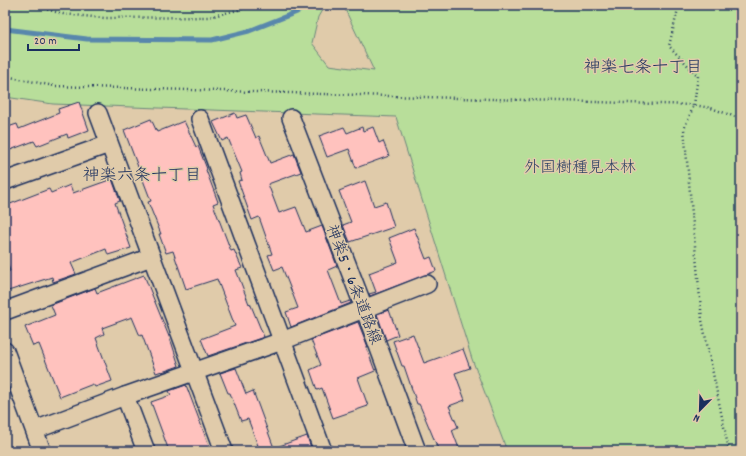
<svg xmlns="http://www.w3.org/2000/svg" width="746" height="456" viewBox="0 0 746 456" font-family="Dekko,'Klee One',sans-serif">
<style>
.green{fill:#b8de9a;stroke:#6a867c}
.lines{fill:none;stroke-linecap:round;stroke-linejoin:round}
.stream{stroke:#5887ac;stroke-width:5}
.building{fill:#ffc2be;stroke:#1b2f5e}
.minor-casing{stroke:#1b2f5e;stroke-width:20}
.path{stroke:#1b2f5e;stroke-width:2.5;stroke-dasharray:1 3;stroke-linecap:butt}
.minor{stroke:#e0cbaa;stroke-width:17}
.labels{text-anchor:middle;stroke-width:3;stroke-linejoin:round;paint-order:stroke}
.park-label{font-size:16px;fill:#2b4064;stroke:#e0cbaa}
.street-label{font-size:16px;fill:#1b2f5e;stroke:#e0cbaa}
.neighbourhood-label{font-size:17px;fill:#1b2f5e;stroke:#e0cbaa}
</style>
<rect width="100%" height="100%" fill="#e0cbaa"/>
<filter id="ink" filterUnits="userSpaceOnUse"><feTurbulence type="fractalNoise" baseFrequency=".025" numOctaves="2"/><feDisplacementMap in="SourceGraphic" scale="8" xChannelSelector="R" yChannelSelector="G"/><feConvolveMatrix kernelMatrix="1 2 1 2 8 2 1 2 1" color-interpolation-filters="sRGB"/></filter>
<g filter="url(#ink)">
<path class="green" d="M5 5H325L318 17 312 43 329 65 374 71 343 5H741V451H507L472 359 396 117 53 104 5 97Z"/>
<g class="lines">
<path class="stream" d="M5 29 87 39 212 40 249 31 297 12 308 5"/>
</g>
<g class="building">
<path d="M79 102 89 130 68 138 67 134 37 146 34 141 5 152V128L17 124 19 129 59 113 58 109Z"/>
<path d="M235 113 237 118 246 115 256 138 259 136 270 163 294 154 301 172 268 184 279 213 296 207 306 232 322 226 337 266 328 270 341 304 350 301 351 303 291 327 286 312 298 308 293 295 282 267 274 270 268 255 272 254 259 217 252 220 238 181 242 180 240 173 242 172 228 138 222 141 213 122Z"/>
<path d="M151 119 157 132 184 121 196 147 198 146 207 169 206 170 218 202 213 204 231 251 234 250 242 268 236 270 249 304 250 303 264 337 208 356 201 339 235 326 217 279 186 289 173 251 166 253 159 234H161L148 202 151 201 124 130Z"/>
<path d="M344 127 347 133 362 127 363 131 373 127 379 143 383 141 389 156 356 168 349 149 327 157 319 136Z"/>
<path d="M112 179 120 201 115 203 131 248 108 255 106 249 71 263 76 274 53 282 52 277 5 292V272L10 271 5 256V206L49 189 51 193 70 185 73 193Z"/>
<path d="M365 181 374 206 386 202 394 227 350 242 343 225 351 222 339 191Z"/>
<path d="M414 228 426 259 431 257 436 271 370 296 369 294 376 292 369 273 398 262 389 238Z"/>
<path d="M144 275 172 344 179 366 162 372V371L156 373 142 335 140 336 132 317 102 328 104 334 96 338 112 381 95 387 93 384 60 397 39 344 33 346 25 327 55 315 51 305 95 288 97 293Z"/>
<path d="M389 310 398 335 386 340 377 314Z"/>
<path d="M358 322 368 347H366L375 371 358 378 368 406 333 418 322 388 317 390 310 370 321 365 311 340Z"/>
<path d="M413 334 424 363 463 349 470 368 455 373 465 400 449 406 458 427 452 430 460 451H439L421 408 419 404H417L404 366H402L393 341Z"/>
<path d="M236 368 246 394 253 391 274 448 307 436 312 451H260L248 419 241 421 230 393H228L220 373Z"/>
<path d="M186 385 211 451H169L151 402 171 395 169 391Z"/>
</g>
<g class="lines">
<g class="minor-casing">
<g id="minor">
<path d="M98 113 224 451"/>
<path d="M291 118 364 308 417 451"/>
<path d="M200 119 323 451"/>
<path d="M5 181 109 144"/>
<path d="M5 311 151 257"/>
<path d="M5 351 42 451"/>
<path d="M125 396 146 451"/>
<path d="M35 430 125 396 282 341 427 284"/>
</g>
</g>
<g class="path">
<path d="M32 5 63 14 104 18 209 17 258 5"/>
<path d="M679 5 669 46 698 76 694 105 684 129 702 320 729 451"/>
<path d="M5 76 54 86 694 105 711 108 741 119"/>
</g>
<use href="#minor" class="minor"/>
</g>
</g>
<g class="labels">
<g class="park-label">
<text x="580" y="172">外国樹種見本林</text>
</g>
<g class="street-label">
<text transform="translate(355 284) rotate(69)" y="6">神楽5・6条道路線</text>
</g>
<g class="neighbourhood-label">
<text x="643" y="72">神楽七条十丁目</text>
<text x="142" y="180">神楽六条十丁目</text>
</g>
</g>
<rect width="746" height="456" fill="none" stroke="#e0cbaa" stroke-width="20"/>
<rect x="10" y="10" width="726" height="436" fill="none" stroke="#1b2f5e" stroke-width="1.5" filter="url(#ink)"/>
<g transform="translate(700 410) rotate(203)" stroke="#e0cbaa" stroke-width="3" paint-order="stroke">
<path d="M0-3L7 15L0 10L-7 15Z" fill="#1b2f5e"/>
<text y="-6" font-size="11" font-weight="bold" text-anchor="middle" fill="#1b2f5e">N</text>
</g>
<path d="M28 44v6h51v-6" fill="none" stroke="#1b2f5e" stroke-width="2"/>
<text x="34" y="44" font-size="12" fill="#1b2f5e" stroke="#e0cbaa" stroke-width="3" paint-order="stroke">20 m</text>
</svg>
